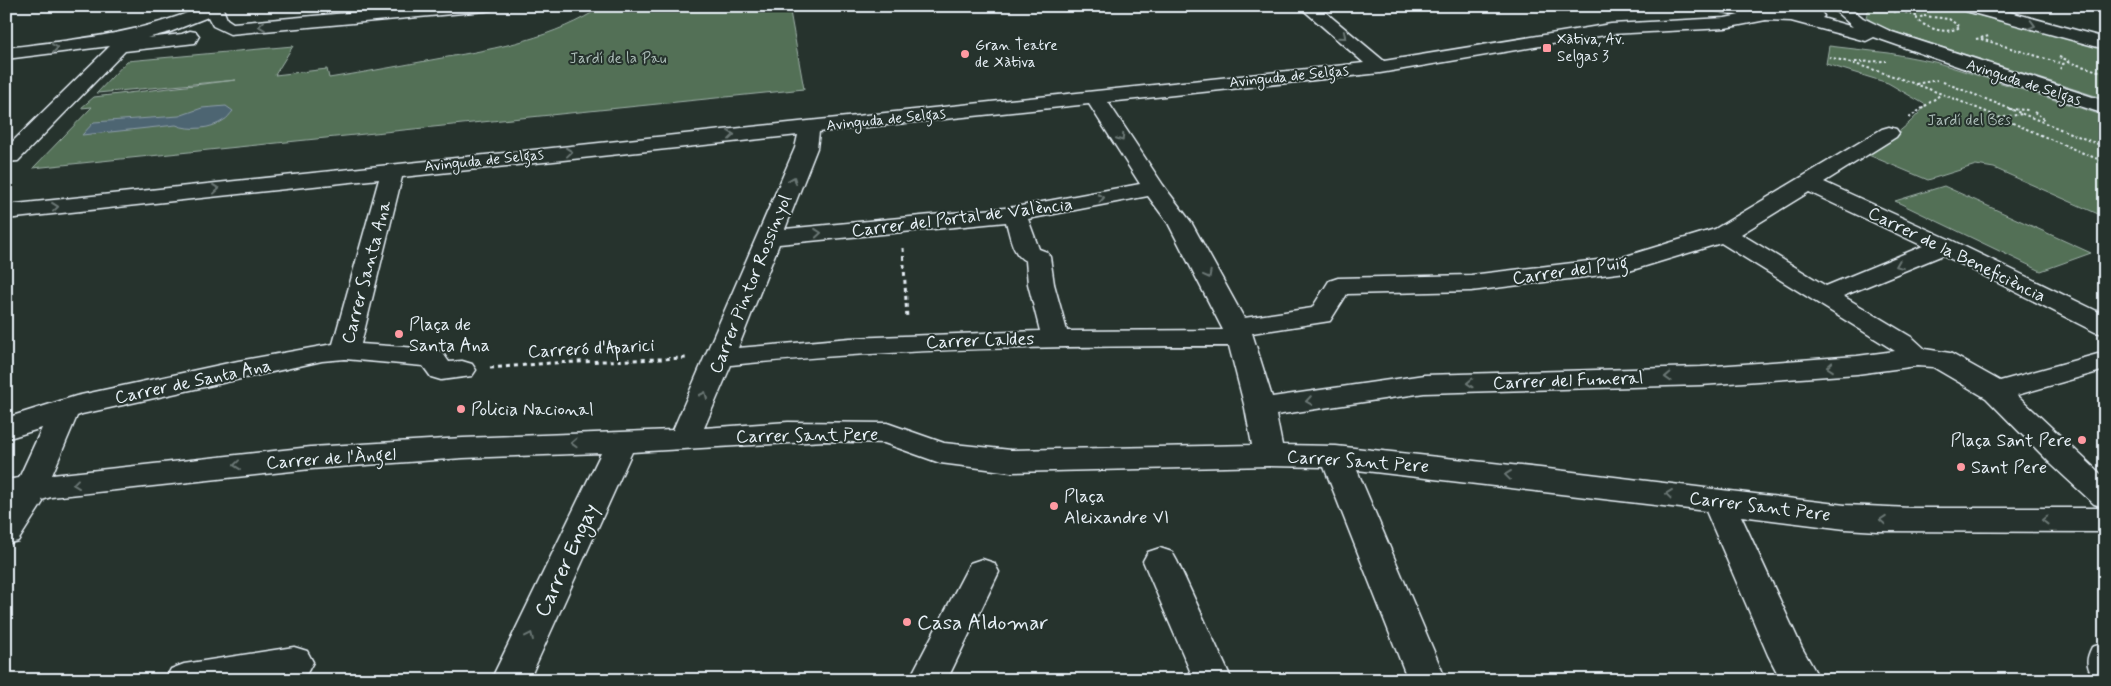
<svg xmlns="http://www.w3.org/2000/svg" width="2111" height="686" viewBox="0 0 2111 686" font-family="Mynerve,sans-serif">
<style>
.green{fill:#537057;stroke:#9eb0a8}
.water{fill:#4e6572;stroke:#8c9da8}
.lines{fill:none;stroke-linecap:round;stroke-linejoin:round}
.minor-casing{stroke:#e8f1f8;stroke-width:3}
.major-casing{stroke:#e8f1f8;stroke-width:3}
.path-far1{stroke:#e8f1f8;stroke-width:2;stroke-dasharray:2.5 2.5;stroke-linecap:butt}
.path{stroke:#e8f1f8;stroke-width:3;stroke-dasharray:4 4;stroke-linecap:butt}
.minor{fill:#26332d;fill-rule:evenodd}
.major{fill:#26332d;fill-rule:evenodd}
.oneway{stroke:#6a7674}
.poi-dot{fill:#ff9aa2;stroke:#26332d;stroke-width:2}
.labels{text-anchor:middle;stroke-width:4;stroke-linejoin:round;paint-order:stroke}
.far-poi-label{font-size:15px;fill:#e8f1f8;stroke:#26332d;text-anchor:start}
.far-park-label{font-size:15px;fill:#acbdb8;stroke:#26332d}
.far-street-label{font-size:15px;fill:#e8f1f8;stroke:#26332d}
.street-label{font-size:18px;fill:#e8f1f8;stroke:#26332d}
.poi-label{font-size:18px;fill:#e8f1f8;stroke:#26332d;text-anchor:start}
.near-street-label{font-size:21px;fill:#e8f1f8;stroke:#26332d}
.near-poi-label{font-size:21px;fill:#e8f1f8;stroke:#26332d;text-anchor:start}
</style>
<rect width="100%" height="100%" fill="#26332d"/>
<filter id="ink" filterUnits="userSpaceOnUse"><feTurbulence type="fractalNoise" baseFrequency=".02" numOctaves="2"/><feDisplacementMap in="SourceGraphic" scale="10" xChannelSelector="R" yChannelSelector="G"/><feConvolveMatrix kernelMatrix="1 2 1 2 8 2 1 2 1" color-interpolation-filters="sRGB"/></filter>
<g filter="url(#ink)">
<g class="green">
<path d="M603 6H789L804 89 33 168 92 107 81 108 94 97 236 80 97 93 127 61 293 46 275 75 327 69 329 78C367 72 404 65 442 58 499 48 554 38 603 6Z"/>
<path d="M1877 6H1937L1963 11 2105 49V99L1895 32 1875 24 1866 17 1868 11Z"/>
<path d="M1829 46 1889 53 1935 62 2105 116V217L1994 168 1976 165 1928 180 1866 154C1889 140 1908 127 1926 105L1888 83 1826 64Z"/>
<path d="M1944 186 2091 253 2041 271 1895 201Z"/>
</g>
<path class="water" d="M226 106 233 111C230 114 227 119 224 120 212 129 189 131 176 125L82 135 94 122 179 116 202 108Z"/>
<g class="lines">
<g class="minor-casing">
<g id="minor">
<path d="M204 6H222L227 19 233 23 426 6H493L491 10 485 11 230 34 213 26 208 17 170 32 147 38 182 34 190 31 196 32 199 36 195 43 125 51 18 161 6 162V148L110 46 6 59V48C74 40 141 34 204 6Z"/>
<path d="M1299 6H1318L1384 61 1611 24 1725 18 1765 10 1771 11 1774 15 1771 19 1725 28 1611 34 1380 73 1108 102 1163 185 1191 222 1244 318 1312 308 1329 281 1338 278 1471 275 1623 257 1715 229 1882 129 1889 127 1896 129 1899 133 1896 137 1824 182 1953 241 2105 315V334L2095 332 1943 255 1843 296 1913 338 1925 349 1950 353 2000 381 2105 352V370L2017 395 2105 478V507L2094 504 2052 465 1986 398 1933 367 1917 366 1857 374 1701 385 1424 393 1276 415 1282 445 1336 446 1540 468 1845 505 1910 508H2105V532L1878 531 1845 529 1741 516 1802 648 1820 680H1781L1768 655 1706 511 1357 470 1446 680H1408L1324 467 1269 466 1011 472 940 463 884 443 824 441 632 452 529 680H491L601 453 463 458 311 469 51 497 42 500 43 502 18 541 6 544V507L10 502H6V480L19 478 42 428 6 439V418L76 396 238 361 333 344 379 179 6 219V205L1364 63ZM1089 104 1140 184 1015 207 785 229 817 148 819 132ZM798 135 795 148 673 430 463 438 311 447 52 475 77 416 82 414 322 361 345 359 423 366 431 377 441 380 472 376 476 370 472 364 462 361 449 362 442 352 432 349 361 344 402 177ZM1809 192 1923 246 1826 286 1741 234ZM1148 196 1168 223 1223 330 1067 331 1054 284 1050 257 1047 252 1039 249 1028 219ZM1006 222C1010 235 1012 255 1026 261L1028 284 1040 331 850 338 738 348 779 244ZM1721 243 1895 351 1857 356 1701 367 1424 375 1272 397 1252 333 1330 321 1347 294 1471 291 1626 272ZM1229 346 1245 408 1252 445 1011 450 944 443 887 423 788 422 704 428 731 365C897 348 1063 346 1229 346Z"/>
<path d="M1960 6H1988L2105 38V49L1962 10Z"/>
<path d="M1160 548 1172 552 1177 561 1232 680H1194L1143 561 1148 552Z"/>
<path d="M982 559 994 563 999 572 947 680H909L970 563Z"/>
<path d="M2105 643V680L2092 676C2086 664 2086 659 2092 647Z"/>
<path d="M294 647 307 651 313 662 307 673 280 680H165L171 669 184 664Z"/>
</g>
</g>
<g class="major-casing">
<path id="major" d="M1710 6C1745 6 1780 10 1815 11L1821 12 1824 16 1822 18 1853 27 1833 9 1834 6H1848L1863 18 1892 32 2105 101V114L1980 74 1874 37 1866 41 1791 21 1765 20 1712 10Z"/>
</g>
<g class="path-far1">
<path d="M1886 6 1919 17"/>
<path d="M1893 12 1912 7 1946 11"/>
<path d="M1924 16 1949 19 1960 27C1946 35 1929 29 1917 20V18Z"/>
<path d="M1976 39 1989 36"/>
<path d="M1981 39 2063 64"/>
<path d="M1829 57C1924 81 2014 125 2105 162"/>
<path d="M2059 57 2070 61"/>
<path d="M1855 62 1886 61"/>
<path d="M2068 62 2105 73"/>
<path d="M2060 69 2063 64 2070 61"/>
<path d="M1943 82 2105 147"/>
<path d="M1916 84 1937 80"/>
<path d="M2010 109 2028 110"/>
<path d="M2034 112 2043 118 2041 121"/>
<path d="M1909 118 1940 95"/>
<path d="M1999 118 2022 114"/>
</g>
<g class="path">
<path d="M903 248 907 319"/>
<path d="M490 368 551 363 686 358"/>
</g>
<use href="#minor" class="minor"/>
<use href="#major" class="major"/>
</g>
<defs><path id="oneway-chevron" d="M-2-3.5L2.5 0L-2 3.5" fill="none" stroke-width="1.6" stroke-linecap="round" stroke-linejoin="round" transform="scale(1.25)"/></defs>
<g class="oneway">
<use href="#oneway-chevron" transform="translate(2032 25) rotate(15)"/>
<use href="#oneway-chevron" transform="translate(262 26) rotate(174)"/>
<use href="#oneway-chevron" transform="translate(1343 36) rotate(39)"/>
<use href="#oneway-chevron" transform="translate(55 48) rotate(-8)"/>
<use href="#oneway-chevron" transform="translate(731 135) rotate(-6)"/>
<use href="#oneway-chevron" transform="translate(1121 138) rotate(57)"/>
<use href="#oneway-chevron" transform="translate(569 152) rotate(-6)"/>
<use href="#oneway-chevron" transform="translate(793 180) rotate(-68)"/>
<use href="#oneway-chevron" transform="translate(216 189) rotate(-6)"/>
<use href="#oneway-chevron" transform="translate(1101 198) rotate(-10)"/>
<use href="#oneway-chevron" transform="translate(55 207) rotate(-6)"/>
<use href="#oneway-chevron" transform="translate(818 233) rotate(-5)"/>
<use href="#oneway-chevron" transform="translate(1899 265) rotate(158)"/>
<use href="#oneway-chevron" transform="translate(1208 275) rotate(62)"/>
<use href="#oneway-chevron" transform="translate(1830 367) rotate(175)"/>
<use href="#oneway-chevron" transform="translate(1668 377) rotate(178)"/>
<use href="#oneway-chevron" transform="translate(1470 383) rotate(178)"/>
<use href="#oneway-chevron" transform="translate(704 395) rotate(-66)"/>
<use href="#oneway-chevron" transform="translate(1309 401) rotate(171)"/>
<use href="#oneway-chevron" transform="translate(574 443) rotate(178)"/>
<use href="#oneway-chevron" transform="translate(237 465) rotate(174)"/>
<use href="#oneway-chevron" transform="translate(1508 475) rotate(-173)"/>
<use href="#oneway-chevron" transform="translate(76 484) rotate(173)"/>
<use href="#oneway-chevron" transform="translate(1669 494) rotate(-173)"/>
<use href="#oneway-chevron" transform="translate(1883 520) rotate(-176)"/>
<use href="#oneway-chevron" transform="translate(2045 520) rotate(179)"/>
<use href="#oneway-chevron" transform="translate(530 636) rotate(-65)"/>
</g>
</g>
<g class="poi-dot">
<rect x="1542" y="43" width="10" height="10" rx="2.5"/>
<circle cx="965" cy="54" r="5"/>
<circle cx="399" cy="334" r="5"/>
<circle cx="461" cy="409" r="5"/>
<circle cx="2082" cy="440" r="5"/>
<circle cx="1961" cy="467" r="5"/>
<circle cx="1054" cy="506" r="5"/>
<circle cx="907" cy="622" r="5"/>
</g>
<g class="labels">
<g class="far-poi-label">
<text x="1557" y="44">Xàtiva, Av.<tspan x="1557" dy="17">Selgas 3</tspan></text>
<text x="975" y="50">Gran Teatre<tspan x="975" dy="17">de Xàtiva</tspan></text>
</g>
<g class="far-park-label">
<text x="618" y="63">Jardí de la Pau</text>
<text x="1969" y="125">Jardí del Bes</text>
</g>
<g class="far-street-label">
<text transform="translate(1289 76) rotate(-6)" y="5">Avinguda de Selgas</text>
<text transform="translate(2024 82) rotate(18)" y="5">Avinguda de Selgas</text>
<text transform="translate(886 119) rotate(-6)" y="5">Avinguda de Selgas</text>
<text transform="translate(484 160) rotate(-6)" y="5">Avinguda de Selgas</text>
</g>
<g class="street-label">
<text transform="translate(962 217) rotate(-7)" y="6">Carrer del Portal de València</text>
<text transform="translate(1957 254) rotate(26)" y="6">Carrer de la Beneficiència</text>
<text transform="translate(1570 270) rotate(-8)" y="6">Carrer del Puig</text>
<text transform="translate(366 272) rotate(-75)" y="6">Carrer Santa Ana</text>
<text transform="translate(750 284) rotate(-68)" y="6">Carrer Pintor Rossinyol</text>
<text transform="translate(980 340) rotate(-2)" y="6">Carrer Caldes</text>
<text transform="translate(591 348) rotate(-3)" y="6">Carreró d'Aparici</text>
<text transform="translate(1568 380) rotate(-2)" y="6">Carrer del Fumeral</text>
<text transform="translate(193 381) rotate(-12)" y="6">Carrer de Santa Ana</text>
<text transform="translate(807 435) rotate(-1)" y="6">Carrer Sant Pere</text>
<text transform="translate(331 458) rotate(-4)" y="6">Carrer de l'Àngel</text>
<text transform="translate(1358 461) rotate(4)" y="6">Carrer Sant Pere</text>
<text transform="translate(1760 506) rotate(7)" y="6">Carrer Sant Pere</text>
</g>
<g class="poi-label">
<text x="409" y="330">Plaça de<tspan x="409" dy="21">Santa Ana</tspan></text>
<text x="471" y="415">Policia Nacional</text>
<text x="2072" y="446" text-anchor="end">Plaça Sant Pere</text>
<text x="1971" y="473">Sant Pere</text>
<text x="1064" y="502">Plaça<tspan x="1064" dy="21">Aleixandre VI</tspan></text>
</g>
<g class="near-street-label">
<text transform="translate(566 560) rotate(-65)" y="7">Carrer Engay</text>
</g>
<g class="near-poi-label">
<text x="917" y="629">Casa Aldomar</text>
</g>
</g>
<rect width="2111" height="686" fill="none" stroke="#26332d" stroke-width="25"/>
<rect x="12" y="12" width="2086" height="661" fill="none" stroke="#e8f1f8" stroke-width="2" filter="url(#ink)"/>
</svg>
